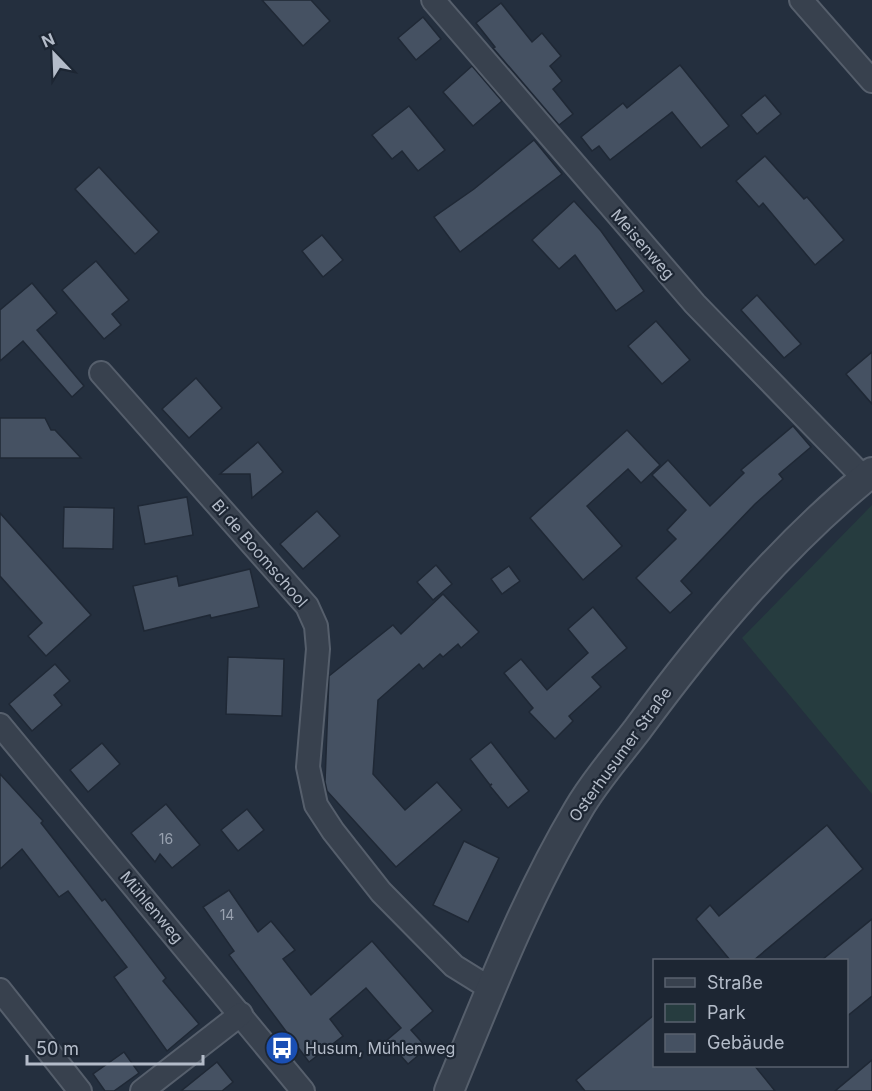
<svg xmlns="http://www.w3.org/2000/svg" width="872" height="1091" viewBox="0 0 872 1091" font-family="Inter,sans-serif">
<style>
.green{fill:#263c3f}
.building{fill:#455162;stroke:#1f2835;stroke-width:1.5}
.lines{fill:none;stroke-linecap:round;stroke-linejoin:round}
.minor-casing{stroke:#565f6c;stroke-width:26}
.tertiary-casing{stroke:#565f6c;stroke-width:32}
.minor{stroke:#38414e;stroke-width:22}
.tertiary{stroke:#38414e;stroke-width:28}
.labels{text-anchor:middle;stroke-width:4.5;stroke-linejoin:round;paint-order:stroke}
.number-label{font-size:14px;fill:#98a1af}
.street-label{font-size:16px;fill:#b4bcc9;stroke:#1d2633}
.poi-label{font-size:16px;fill:#b4bcc9;stroke:#1d2633;text-anchor:start}
</style>
<rect width="100%" height="100%" fill="#242f3e"/>
<path class="green" d="M872 505V794L742 638Z"/>
<g class="building">
<path d="M262 0H311L330 21 303 46Z"/>
<path d="M501 3 532 42 542 33 561 56 550 66 562 81 553 89 573 114 559 125 493 48 495 47 476 23Z"/>
<path d="M423 17 441 39 416 60 398 38Z"/>
<path d="M680 65 729 126 701 148 672 112 610 160 599 146 592 151 581 137 623 103 627 108Z"/>
<path d="M472 66 502 101 473 126 443 92Z"/>
<path d="M765 95 781 114 757 134 741 115Z"/>
<path d="M409 106 445 150 418 171 402 151 392 159 372 135Z"/>
<path d="M534 140 562 174 460 252 434 217 474 189Z"/>
<path d="M765 156 804 199 807 197 844 240 815 265 763 203 759 207 736 181Z"/>
<path d="M99 167 159 232 135 254 75 189Z"/>
<path d="M574 201 601 231 644 291 616 311 575 255 559 269 532 240Z"/>
<path d="M322 235 343 260 323 277 302 251Z"/>
<path d="M96 261 129 300 112 314 121 325 104 339 62 290Z"/>
<path d="M32 283 57 313 37 330 84 386 72 397 23 341 0 361V310Z"/>
<path d="M757 295 801 344 784 358 741 310Z"/>
<path d="M656 321 690 360 662 384 628 346Z"/>
<path d="M872 352V404L846 374Z"/>
<path d="M196 378 222 408 189 438 162 409Z"/>
<path d="M0 418H45L51 430H55L81 458H0Z"/>
<path d="M793 426 811 447 779 474 783 479 755 504 681 581 692 593 670 613 636 578 676 539 667 530 686 510 652 475 668 460 710 506 744 473 741 470Z"/>
<path d="M627 430 660 465 641 483 628 469 587 506 622 546 583 580 530 518Z"/>
<path d="M258 442 283 472 252 498 250 474H220Z"/>
<path d="M187 497 193 535 145 544 138 506Z"/>
<path d="M64 507 114 508 113 549 63 548Z"/>
<path d="M317 511 340 536 303 569 280 544Z"/>
<path d="M0 513 91 615 46 656 28 636 42 623 0 576Z"/>
<path d="M436 565 452 584 433 600 417 582Z"/>
<path d="M509 566 520 581 502 594 491 579Z"/>
<path d="M250 569 259 607 211 618 210 615 144 631 133 586 177 576 179 586Z"/>
<path d="M443 594 479 632 461 648 458 644 443 657 440 654 423 669 419 664 378 700 373 774 405 810 437 782 462 810 396 867 327 791 325 782 329 676 393 625 401 634Z"/>
<path d="M593 607 627 648 592 677 601 687 569 716 573 721 555 739 529 712 533 708 504 673 521 659 547 690 588 653 568 629Z"/>
<path d="M228 657 284 659 282 716 226 714Z"/>
<path d="M55 664 70 681 54 695 62 705 32 731 9 704Z"/>
<path d="M491 742 529 791 508 808 490 786 492 784 490 785 470 759Z"/>
<path d="M102 743 120 764 88 792 70 770Z"/>
<path d="M0 774 43 821 41 823 102 901 105 899 166 978 163 981 199 1024 167 1051 114 977 127 967 68 891 59 897 22 849 0 869Z"/>
<path d="M166 804 200 845 172 868 160 854 155 862 131 833Z"/>
<path d="M247 809 264 830 238 851 221 830Z"/>
<path d="M827 825 863 869 754 960H730L696 919 710 905 719 916Z"/>
<path d="M464 841 499 858 468 922 433 905Z"/>
<path d="M229 890 258 932 271 921 295 950 283 959 311 995 372 941 433 1011 411 1030 427 1048 408 1064 387 1040 401 1028 366 988 330 1019 343 1036 309 1062 229 955 234 951 203 907Z"/>
<path d="M872 919V996L846 1017V960H822Z"/>
<path d="M654 1015V1065H754L775 1091H585L576 1080Z"/>
<path d="M124 1052 139 1073 114 1091H105L93 1074Z"/>
<path d="M872 1060V1091H835Z"/>
<path d="M217 1062 233 1082 222 1091H181Z"/>
</g>
<g class="lines">
<g class="minor-casing">
<g id="minor">
<path d="M433 0 695 304 864 478"/>
<path d="M801 0 872 81"/>
<path d="M101 373 307 606 316 626 318 649 308 767 316 805 333 831 381 892 454 966 491 989"/>
<path d="M0 725 303 1091"/>
<path d="M0 990 80 1091"/>
<path d="M142 1091 241 1014"/>
</g>
</g>
<g class="tertiary-casing">
<path id="tertiary" d="M449 1091C488 996 525 899 578 810 594 782 617 756 637 730 706 636 781 546 872 472"/>
</g>
<use href="#minor" class="minor"/>
<use href="#tertiary" class="tertiary"/>
</g>
<defs>
<g id="bus-disc" transform="scale(1.725)"><circle r="9.5" fill="#1a4fb4" stroke="#1d2633"/><path d="M-5-6H5V4H4V6H2V4H-2V6H-4V4H-5ZM-3.5-4V0h7V-4ZM-3.5 1.2v1.5H-2V1.2ZM2 1.2v1.5H3.5V1.2Z" fill="#fff"/></g>
</defs>
<g fill-rule="evenodd">
<use href="#bus-disc" x="282" y="1048"/>
</g>
<g class="labels">
<g class="number-label">
<text x="166" y="844">16</text>
<text x="227" y="920">14</text>
</g>
<g class="street-label">
<text transform="translate(643 244) rotate(49)" y="6">Meisenweg</text>
<text transform="translate(260 553) rotate(49)" y="6">Bi de Boomschool</text>
<text transform="translate(620 754) rotate(-54)" y="6">Osterhusumer Straße</text>
<text transform="translate(152 907) rotate(50)" y="6">Mühlenweg</text>
</g>
<g class="poi-label">
<text x="305" y="1054">Husum, Mühlenweg</text>
</g>
</g>
<rect x="653" y="959" width="195" height="108" fill="#1d2633" stroke="#59626f" stroke-width="1.5"/>
<rect x="665" y="978" width="30" height="9" fill="#38414e" stroke="#59626f" stroke-width="1.5"/>
<text x="707" y="989" font-size="18" fill="#b4bcc9">Straße</text>
<rect x="665" y="1004" width="30" height="18" fill="#263c3f" stroke="#59626f" stroke-width="1.5"/>
<text x="707" y="1019" font-size="18" fill="#b4bcc9">Park</text>
<rect x="665" y="1034" width="30" height="18" fill="#455162" stroke="#59626f" stroke-width="1.5"/>
<text x="707" y="1049" font-size="18" fill="#b4bcc9">Gebäude</text>
<g transform="translate(54 54) rotate(337)" stroke="#1d2633" stroke-width="4.5" paint-order="stroke">
<path d="M0-4.5L10 22L0 15L-10 22Z" fill="#b4bcc9"/>
<text y="-9" font-size="16" font-weight="bold" text-anchor="middle" fill="#b4bcc9">N</text>
</g>
<path d="M27 1055v9h176v-9" fill="none" stroke="#b4bcc9" stroke-width="3"/>
<text x="36" y="1055" font-size="18" fill="#b4bcc9" stroke="#1d2633" stroke-width="4.5" paint-order="stroke">50 m</text>
</svg>
